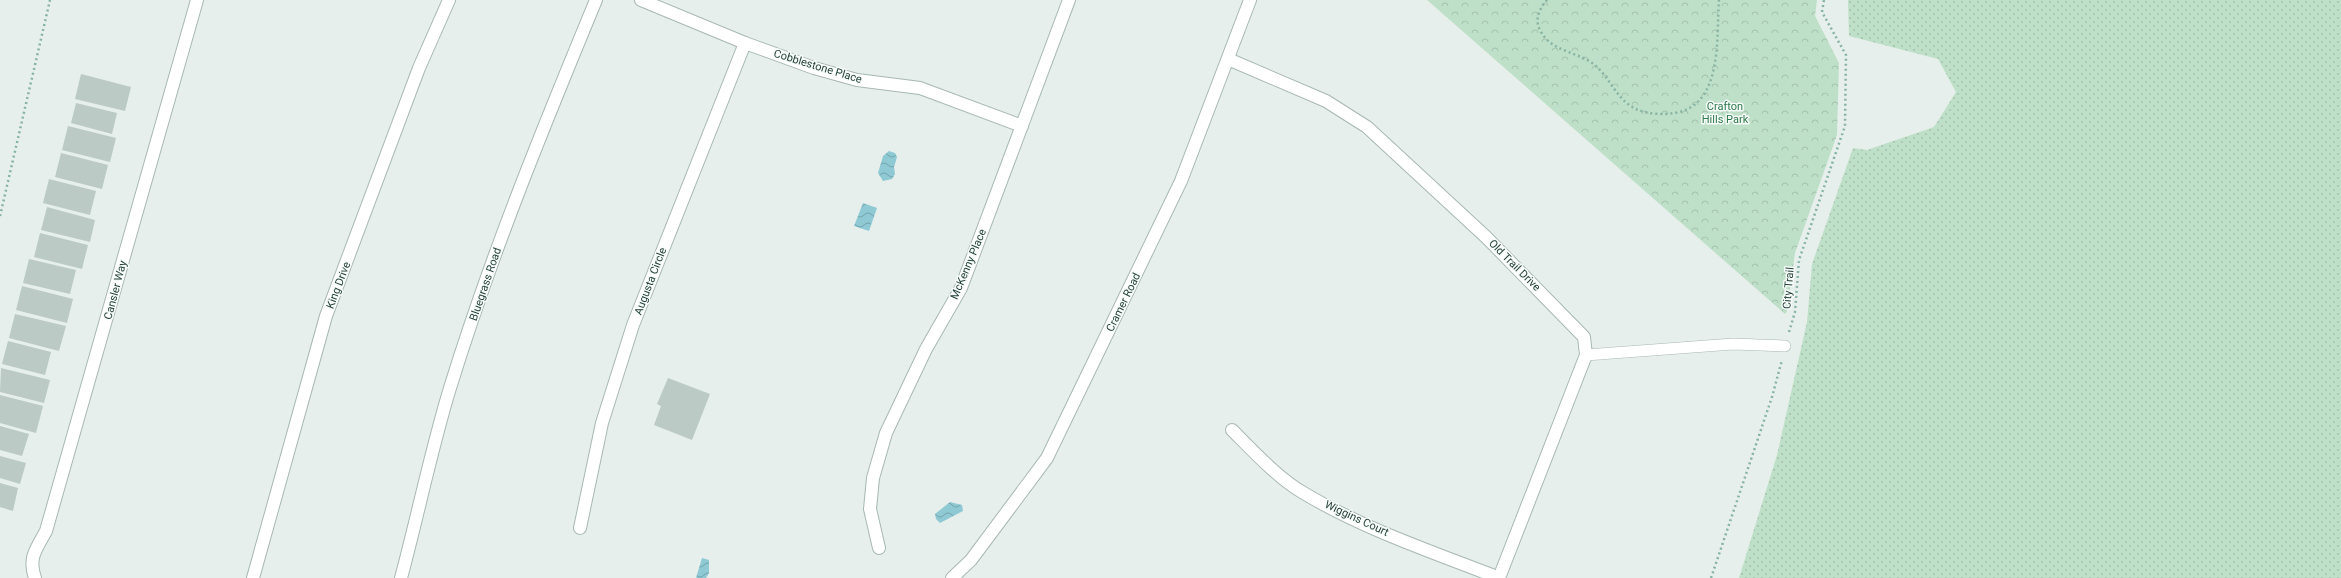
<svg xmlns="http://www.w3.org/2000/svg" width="2341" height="578" viewBox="0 0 2341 578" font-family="Roboto,sans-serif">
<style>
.grass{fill:url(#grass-dots)}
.park{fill:url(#park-crowns)}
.water{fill:url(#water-waves)}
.building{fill:#bbcac4}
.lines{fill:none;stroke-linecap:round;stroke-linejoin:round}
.service-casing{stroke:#a8b8b2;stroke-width:12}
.minor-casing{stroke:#a8b8b2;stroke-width:14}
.path{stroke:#86b3a5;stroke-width:2.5;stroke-dasharray:2 3;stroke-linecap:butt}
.service{stroke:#fff;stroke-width:11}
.minor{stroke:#fff;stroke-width:12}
.labels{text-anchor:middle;stroke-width:3;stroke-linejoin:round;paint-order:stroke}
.street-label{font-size:11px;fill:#24423a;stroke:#f7fbf9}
.park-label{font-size:11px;fill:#2d7a4b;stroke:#f7fbf9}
</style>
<defs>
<pattern id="grass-dots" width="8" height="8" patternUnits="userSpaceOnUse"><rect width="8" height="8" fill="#bfe0c8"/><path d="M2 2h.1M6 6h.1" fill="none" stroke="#a4c1ad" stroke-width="1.8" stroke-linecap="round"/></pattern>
<pattern id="park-crowns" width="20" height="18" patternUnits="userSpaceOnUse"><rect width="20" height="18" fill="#bfe0c8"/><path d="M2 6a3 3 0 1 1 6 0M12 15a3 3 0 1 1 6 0" fill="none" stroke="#a4c1ad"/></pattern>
<pattern id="water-waves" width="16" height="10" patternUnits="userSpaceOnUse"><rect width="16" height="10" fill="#8ec9d4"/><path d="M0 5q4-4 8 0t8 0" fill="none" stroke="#74a5ad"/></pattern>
</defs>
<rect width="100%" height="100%" fill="#e6efeb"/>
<path class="grass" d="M1848 0H2341V578H1739L1777 455 1807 322 1812 264 1853 148 1867 150 1934 127 1956 92 1938 59 1849 36Z"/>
<path class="park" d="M1427 0H1817L1815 16 1839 63 1837 135 1795 253 1787 311 1785 314Z"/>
<g class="water">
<path d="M889 151 895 153 897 157 894 167 895 174 892 179 883 181 878 173 883 156Z"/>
<path d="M863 203 877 208 869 231 854 226Z"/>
<path d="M950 502 962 505 963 511 940 523 936 519 935 514Z"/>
<path d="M702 558 709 560V573L706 578H696Z"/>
</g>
<g class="building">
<path d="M81 74 131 87 125 111 75 99Z"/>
<path d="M76 103 117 113 112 134 71 123Z"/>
<path d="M68 126 116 138 110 162 62 150Z"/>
<path d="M61 153 108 165 102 189 55 177Z"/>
<path d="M49 179 96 191 90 215 43 203Z"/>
<path d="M47 207 95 220 90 242 41 230Z"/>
<path d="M40 233 88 245 82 269 34 257Z"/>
<path d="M29 259 76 270 70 294 23 283Z"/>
<path d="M22 286 73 299 67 323 16 310Z"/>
<path d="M15 314 66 326 59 351 9 338Z"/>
<path d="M8 341 51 352 45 375 2 364Z"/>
<path d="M1 368 50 380 44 403 0 392Z"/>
<path d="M668 378 710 394 692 440 654 425 661 406 657 404Z"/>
<path d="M0 395 43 406 36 433 0 423Z"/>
<path d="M0 426 29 434 22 456 0 450Z"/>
<path d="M0 456 26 463 20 484 0 478Z"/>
<path d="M0 483 18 488 13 511 0 507Z"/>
</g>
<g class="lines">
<g class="service-casing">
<path id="service" d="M1586 355 1733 344 1785 346"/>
</g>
<g class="minor-casing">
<g id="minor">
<path d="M641 0 745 43 814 68 857 80 920 88 1022 126"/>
<path d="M1228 59 1326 101 1367 127 1486 237 1584 337 1586 355 1499 578"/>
<path d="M1232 430C1252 450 1278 478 1302 492 1363 529 1433 552 1499 578"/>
<path d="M580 528 602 423 633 325 745 43"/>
<path d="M879 548 870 509 873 478 886 433 926 349 961 288 1069 0"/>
<path d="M35 578C28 558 36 549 46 531L197 0"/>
<path d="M253 578 326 316 419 68 449 0"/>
<path d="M401 578C418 515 431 450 450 388 491 255 543 128 596 0"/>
<path d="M952 578 971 560 1047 458 1181 181 1250 0"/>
</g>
</g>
<g class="path">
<path d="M1547 0C1540 8 1534 19 1540 30 1551 53 1580 51 1597 67 1611 80 1617 100 1636 109 1646 114 1663 115 1674 113 1724 106 1716 36 1719 0"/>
<path d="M0 216 50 0"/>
<path d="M1789 332 1795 312 1799 260 1845 126 1846 55 1822 12 1824 0"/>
<path d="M1711 578 1772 397 1782 360"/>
</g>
<use href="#service" class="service"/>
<use href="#minor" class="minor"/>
</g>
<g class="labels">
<g class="street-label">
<text transform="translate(818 66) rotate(17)" y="4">Cobblestone Place</text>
<text transform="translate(968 264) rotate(-67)" y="4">McKenny Place</text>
<text transform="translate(1515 265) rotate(45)" y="4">Old Trail Drive</text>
<text transform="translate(650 281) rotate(-69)" y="4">Augusta Circle</text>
<text transform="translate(485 284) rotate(-71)" y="4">Bluegrass Road</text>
<text transform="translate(338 285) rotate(-69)" y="4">King Drive</text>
<text transform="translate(1788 288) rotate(-85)" y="4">City Trail</text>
<text transform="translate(115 290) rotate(-75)" y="4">Cansler Way</text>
<text transform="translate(1123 302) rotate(-64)" y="4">Cramer Road</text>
<text transform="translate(1357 518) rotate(25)" y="4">Wiggins Court</text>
</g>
<g class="park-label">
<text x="1725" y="110">Crafton<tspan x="1725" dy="13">Hills Park</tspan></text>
</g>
</g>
</svg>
